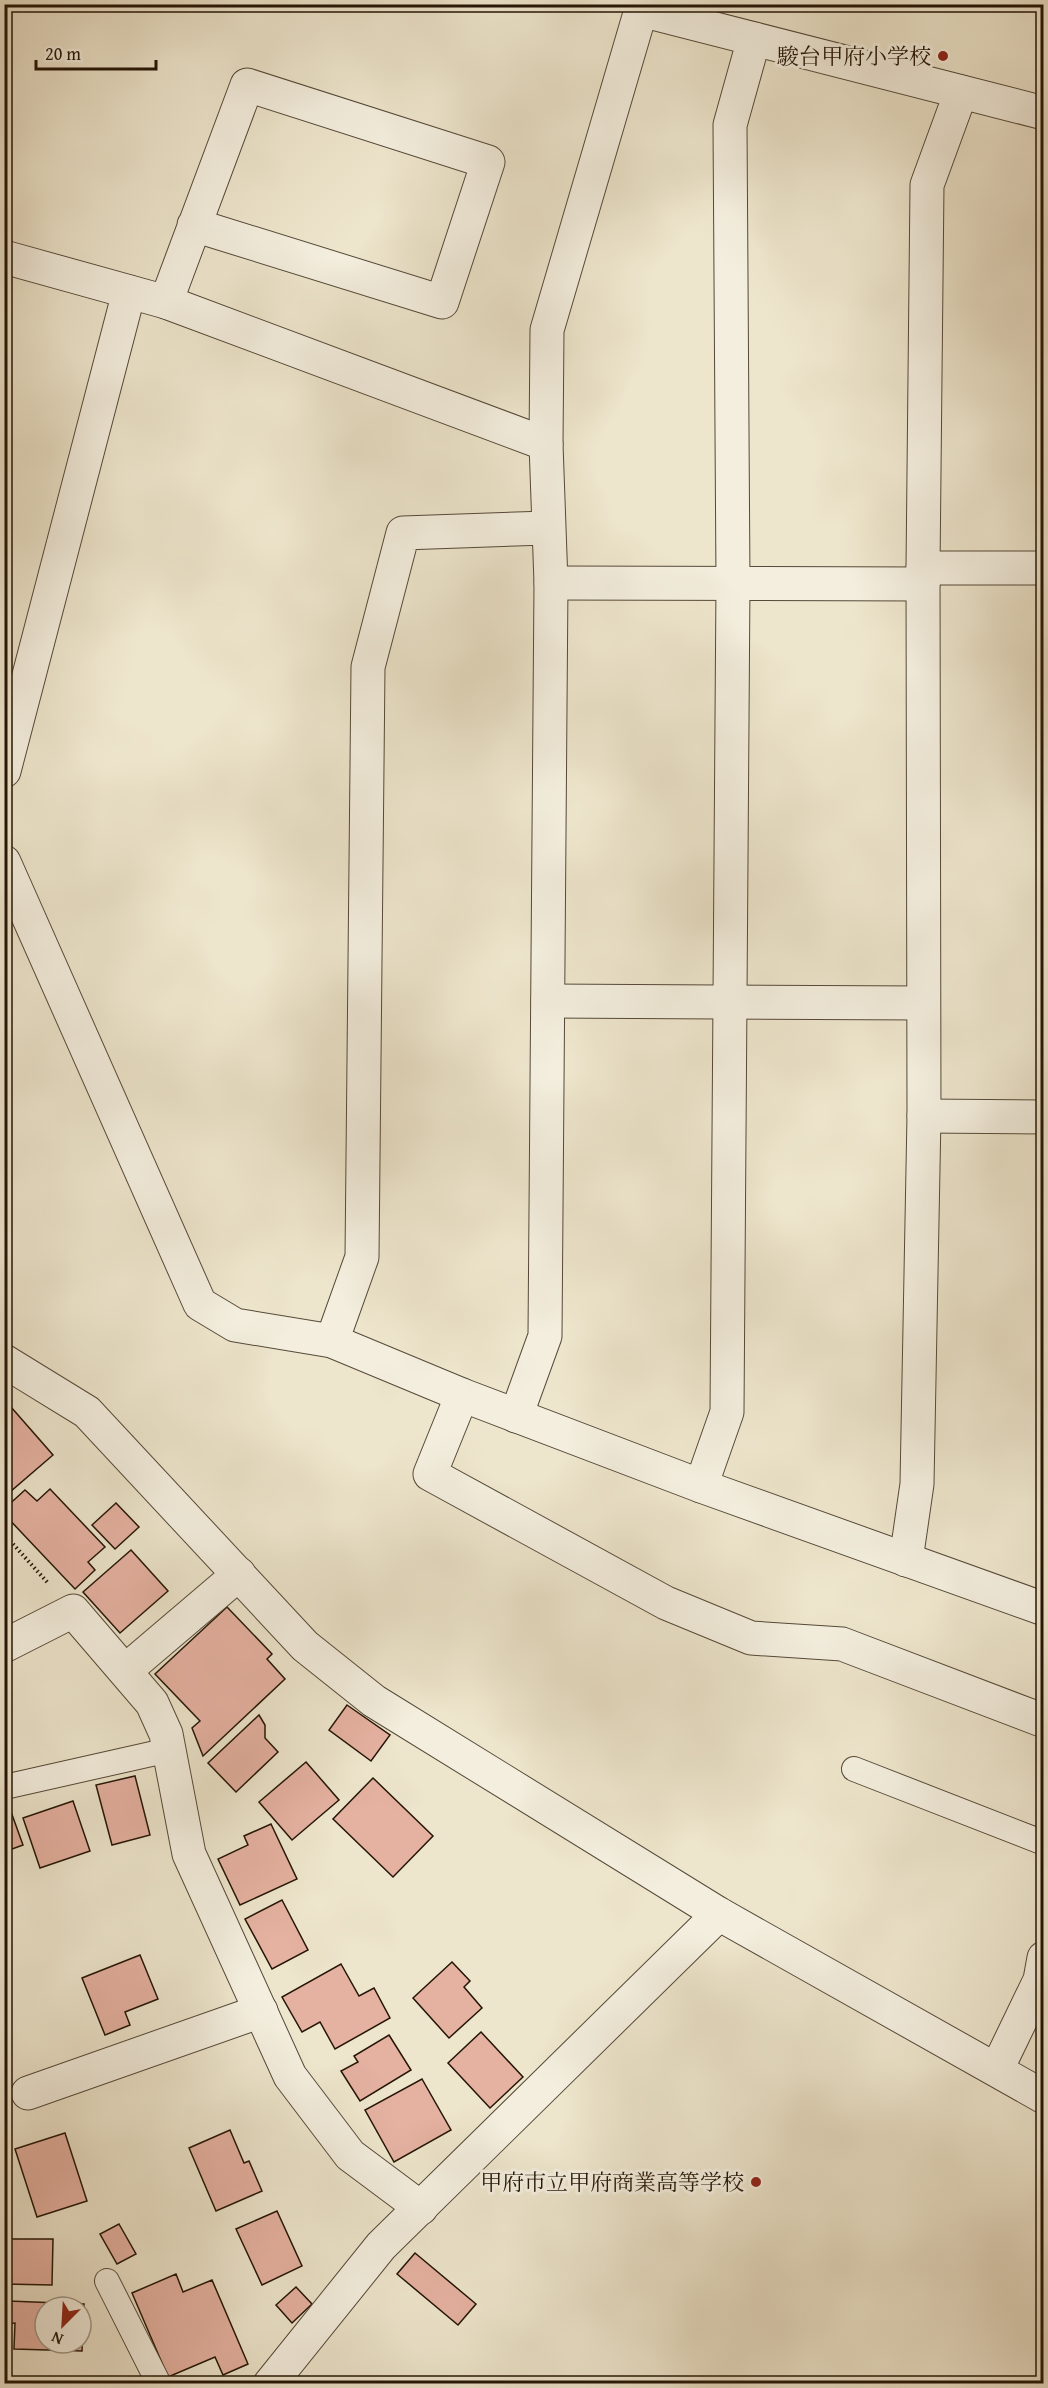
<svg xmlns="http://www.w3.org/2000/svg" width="1048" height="2388" viewBox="0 0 1048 2388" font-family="'Gentium Book Plus','Noto Serif JP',serif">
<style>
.building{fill:#e5b1a1;stroke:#241506;stroke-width:1.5;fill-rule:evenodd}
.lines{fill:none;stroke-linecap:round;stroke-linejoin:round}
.lane-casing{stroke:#564938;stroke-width:26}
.street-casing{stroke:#564938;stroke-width:35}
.path{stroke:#241506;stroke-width:4;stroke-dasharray:1.5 3;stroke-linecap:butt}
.lane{stroke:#f3eede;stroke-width:24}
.street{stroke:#f3eede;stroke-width:33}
.poi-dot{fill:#8f2418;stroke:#f3eede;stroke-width:2}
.labels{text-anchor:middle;stroke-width:6;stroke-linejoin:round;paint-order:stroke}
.poi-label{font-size:22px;fill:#241506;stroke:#f3eede;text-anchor:end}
</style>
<rect width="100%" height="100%" fill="#ede5cc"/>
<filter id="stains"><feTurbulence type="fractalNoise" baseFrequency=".00333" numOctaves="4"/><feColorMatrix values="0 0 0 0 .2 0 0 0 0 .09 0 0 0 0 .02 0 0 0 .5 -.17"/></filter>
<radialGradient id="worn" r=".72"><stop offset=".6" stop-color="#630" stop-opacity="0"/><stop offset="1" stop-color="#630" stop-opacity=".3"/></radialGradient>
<g class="building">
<path d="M4 1399 53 1455 4 1497Z"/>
<path d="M50 1489 105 1547 88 1562 95 1570 75 1589 4 1514V1509L25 1490 37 1501Z"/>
<path d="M116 1503 139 1527 115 1549 92 1525Z"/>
<path d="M131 1550 168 1591 120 1633 83 1592Z"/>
<path d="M227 1607 272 1654 267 1659 285 1679 203 1756 192 1728 200 1721 155 1674Z"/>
<path d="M347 1705 390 1735 371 1761 329 1730Z"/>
<path d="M259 1715 265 1725V1738L278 1752 236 1792 208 1763Z"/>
<path d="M306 1762 339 1800 292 1840 259 1802Z"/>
<path d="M135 1776 150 1835 112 1845 96 1785Z"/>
<path d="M373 1778 433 1836 393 1877 333 1819Z"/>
<path d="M73 1801 90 1851 40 1868 23 1818Z"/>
<path d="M10 1809 23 1845 4 1852V1811Z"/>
<path d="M271 1824 297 1879 240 1905 218 1859 248 1845 244 1836Z"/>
<path d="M282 1900 308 1950 272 1969 245 1919Z"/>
<path d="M140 1955 158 1999 125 2012 130 2025 105 2035 82 1978Z"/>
<path d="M452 1962 470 1981 464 1987 482 2008 449 2038 413 1998Z"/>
<path d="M341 1964 359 1996 374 1988 390 2018 335 2049 320 2022 302 2032 282 1997Z"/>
<path d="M481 2032 523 2077 490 2108 448 2063Z"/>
<path d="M389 2035 411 2070 360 2101 341 2071 358 2062 354 2056Z"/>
<path d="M422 2079 451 2130 394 2162 365 2110Z"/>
<path d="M230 2130 244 2163 249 2161 262 2191 216 2211 189 2148Z"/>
<path d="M65 2133 87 2201 37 2217 15 2149Z"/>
<path d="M277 2211 302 2266 262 2285 236 2229Z"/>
<path d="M119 2224 136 2254 117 2264 100 2234Z"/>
<path d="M4 2239H53L52 2285 4 2284Z"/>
<path d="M415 2253 476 2304 458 2325 397 2274Z"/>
<path d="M176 2274 183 2292 212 2280 248 2364 223 2375 215 2357 168 2377 132 2293Z"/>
<path d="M296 2287 312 2304 292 2323 276 2305Z"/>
<path d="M8 2301 84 2304 82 2351 14 2349 15 2323 7 2324ZM45 2307H81V2343H45Z"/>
<path d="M318 2377 325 2384H312Z"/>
</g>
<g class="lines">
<g class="lane-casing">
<g id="lane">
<path d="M854 1769 1044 1843"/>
<path d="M9 1786 169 1750"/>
<path d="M107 2281 159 2384"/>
</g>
</g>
<g class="street-casing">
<g id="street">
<path d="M4 257 166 302 247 85 488 162 442 302 194 225"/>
<path d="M166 302 546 444"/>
<path d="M923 568H1044"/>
<path d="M551 583 923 584"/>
<path d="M4 771 129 292"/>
<path d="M4 862 200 1304 235 1325 332 1341 462 1395 701 1486 1044 1609"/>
<path d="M548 1001 923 1003"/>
<path d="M924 1116 1044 1117"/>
<path d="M332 1341 362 1257 368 667 403 533 547 528"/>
<path d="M4 1361 87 1412 305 1646 374 1701 719 1914 1044 2097"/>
<path d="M462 1395 430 1474 666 1603 751 1638 842 1644 1044 1721"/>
<path d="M516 1416 545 1336 551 583 546 444 547 330 641 10 1044 113"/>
<path d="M701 1486 727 1412 733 582 730 125 754 39"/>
<path d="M906 1560 917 1484 924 1116 923 568 927 185 961 92"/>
<path d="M4 1646 73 1611 152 1703 166 1734 189 1854 290 2076 350 2155 421 2208"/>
<path d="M125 1671 239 1574"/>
<path d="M997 2069 1040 1980 1044 1958"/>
<path d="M28 2093 261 2011"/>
<path d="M270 2384 381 2246 719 1914"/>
</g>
</g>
<path class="path" d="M4 1534 48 1583"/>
<use href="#lane" class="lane"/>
<use href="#street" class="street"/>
</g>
<g class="poi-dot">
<circle cx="943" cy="56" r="6"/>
<circle cx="756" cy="2182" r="6"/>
</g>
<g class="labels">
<g class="poi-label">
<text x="931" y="64">駿台甲府小学校</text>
<text x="744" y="2190">甲府市立甲府商業高等学校</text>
</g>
</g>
<rect width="1048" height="2388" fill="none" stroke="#ede5cc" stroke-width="24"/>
<rect x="6" y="6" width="1036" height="2376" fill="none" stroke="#241506" stroke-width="3"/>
<rect x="12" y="12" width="1024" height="2364" fill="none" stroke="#241506" stroke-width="1.5"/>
<g transform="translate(63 2325) rotate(204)"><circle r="28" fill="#f3eede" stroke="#a09788" stroke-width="1.5"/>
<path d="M0-4.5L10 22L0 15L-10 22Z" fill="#8f2418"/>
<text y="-9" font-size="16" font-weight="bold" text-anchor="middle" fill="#241506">N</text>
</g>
<path d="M36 60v9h120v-9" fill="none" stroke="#241506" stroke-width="3"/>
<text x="45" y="60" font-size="18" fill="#241506" stroke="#f3eede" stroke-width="4.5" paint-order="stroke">20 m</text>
<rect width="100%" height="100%" filter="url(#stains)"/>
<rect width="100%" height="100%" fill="url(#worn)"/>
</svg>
